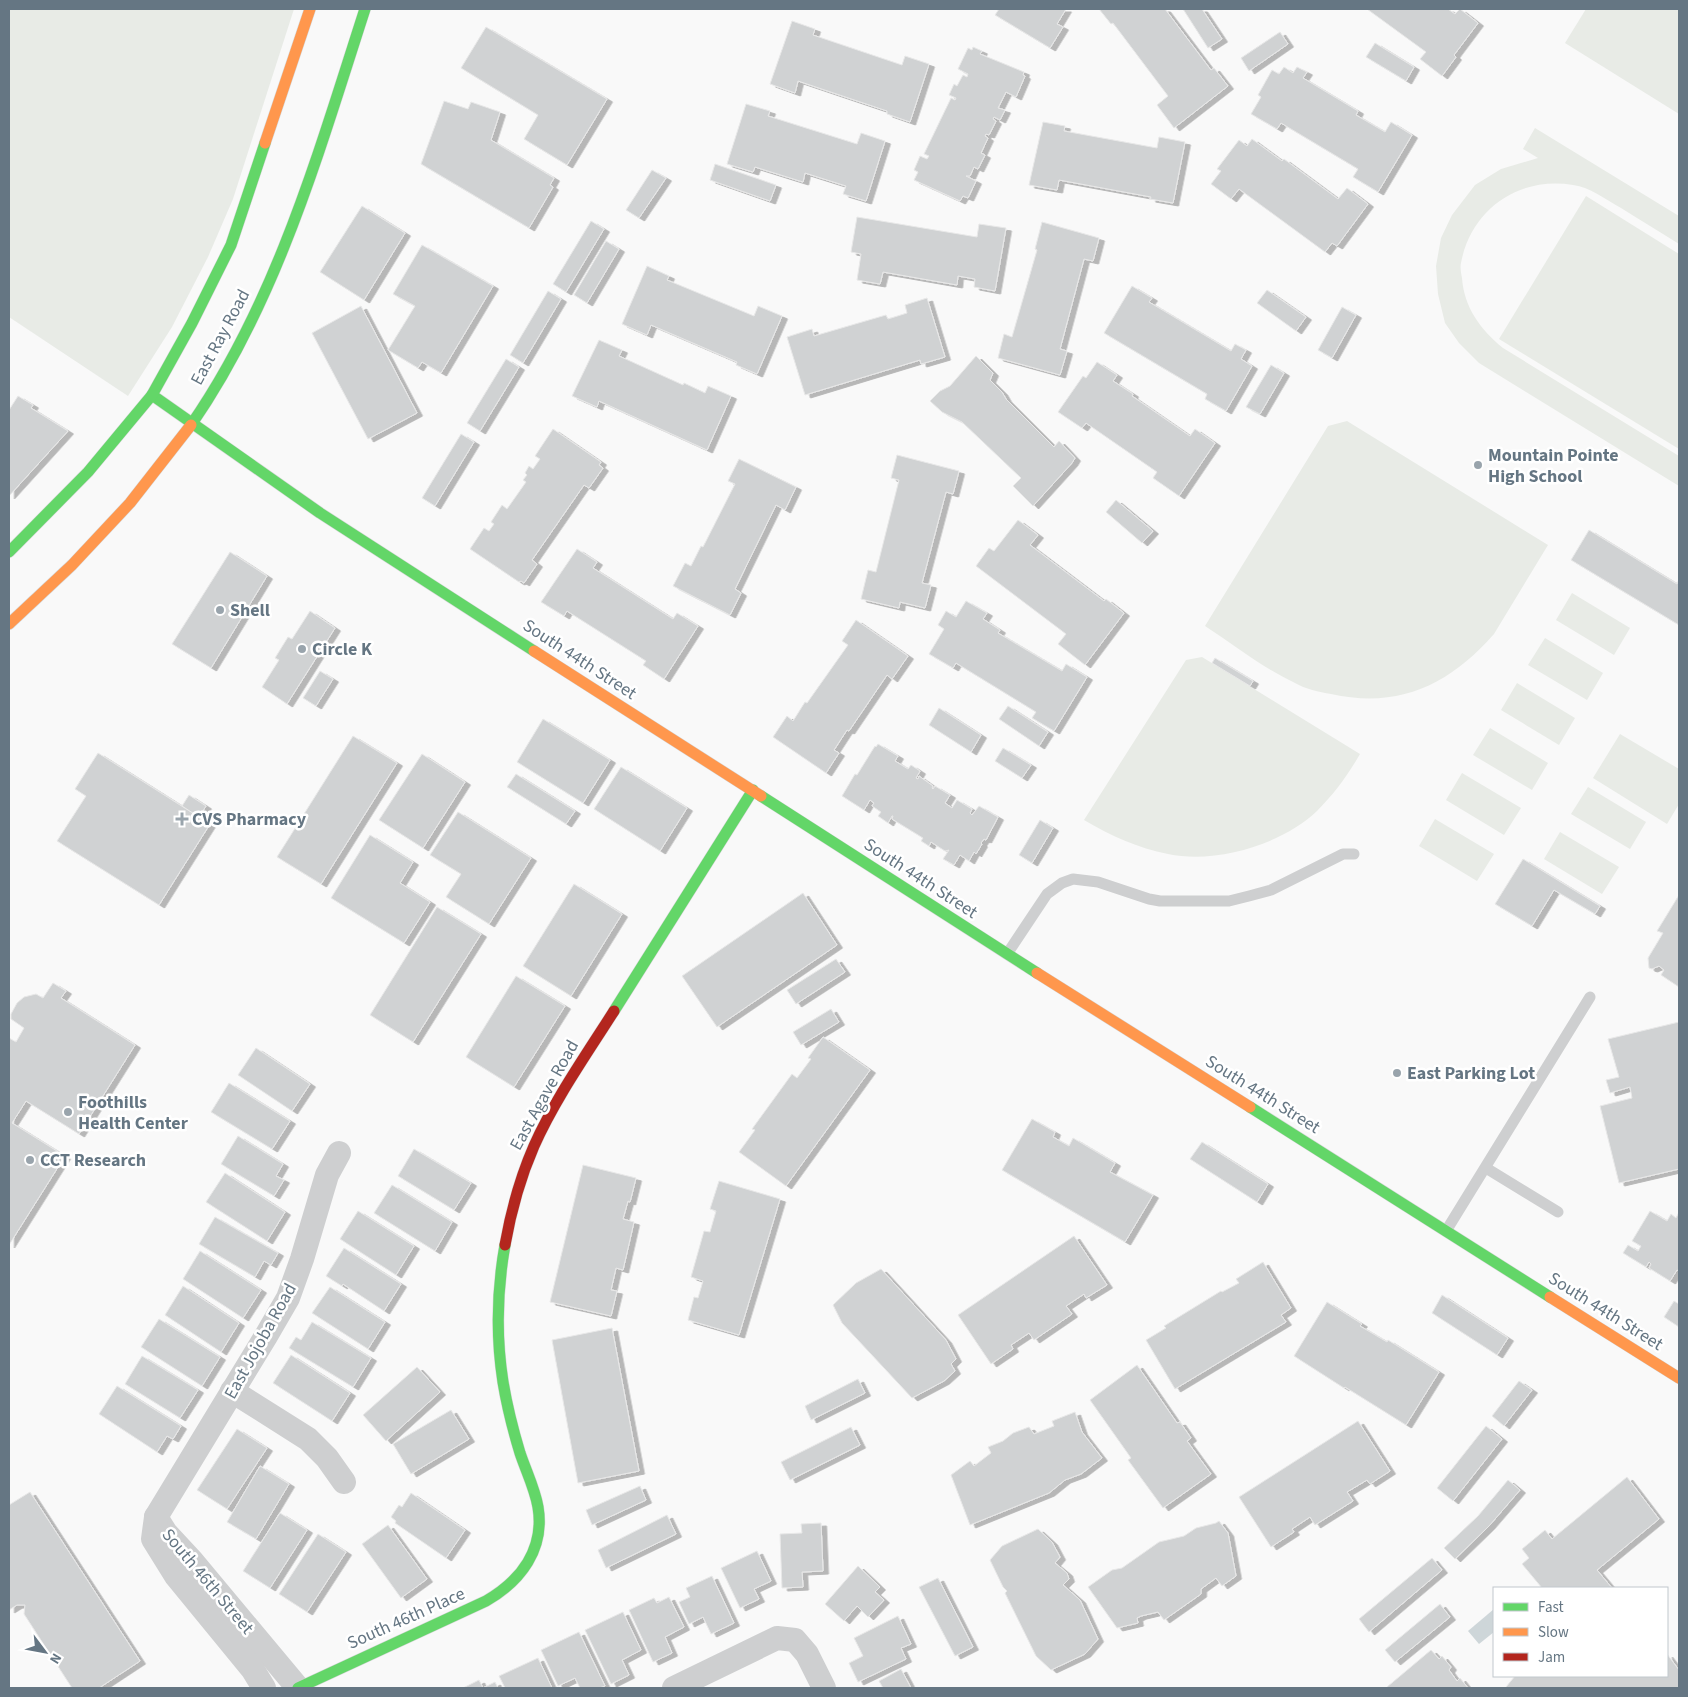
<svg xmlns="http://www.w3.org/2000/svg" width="1688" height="1697" viewBox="0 0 1688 1697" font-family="'Source Sans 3',sans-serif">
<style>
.green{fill:#e8ebe6}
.water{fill:#ced6d9}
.building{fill:#d0d2d3;stroke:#e8e8e8;filter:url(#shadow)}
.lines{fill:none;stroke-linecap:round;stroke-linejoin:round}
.fast-casing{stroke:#d5d6d7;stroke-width:12}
.slow-casing{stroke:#d5d6d7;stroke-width:12}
.jam-casing{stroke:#d5d6d7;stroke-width:12}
.lane{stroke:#cecfd0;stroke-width:11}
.street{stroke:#cecfd0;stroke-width:24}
.fast{stroke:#63d668;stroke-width:11}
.slow{stroke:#ff974d;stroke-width:11}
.jam{stroke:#b3261e;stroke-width:11}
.poi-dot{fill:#99a4ac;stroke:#fff;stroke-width:2}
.labels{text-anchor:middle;stroke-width:5;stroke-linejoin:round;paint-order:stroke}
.street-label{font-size:18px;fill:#657683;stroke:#fff}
.poi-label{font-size:18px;font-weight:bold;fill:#657683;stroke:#fff;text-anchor:start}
</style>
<defs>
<filter id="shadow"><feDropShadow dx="5.5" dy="3" stdDeviation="0" flood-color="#0004"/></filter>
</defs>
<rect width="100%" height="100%" fill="#f9f9f9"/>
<g class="green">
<path d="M9 9H294L233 199 208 257 172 327 128 396 9 317Z"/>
<path d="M1586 9H1679V114L1565 43Z"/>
<path d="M1535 128 1679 216V244C1660 232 1640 220 1621 208 1606 200 1590 187 1573 185 1519 176 1471 209 1461 263 1460 267 1461 273 1462 278 1464 307 1480 329 1503 348L1679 456V486L1479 363 1459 343 1445 323 1438 294 1436 266 1441 238 1452 215 1475 185 1501 169 1538 158 1523 149Z"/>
<path d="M1586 196 1679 254V449L1499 339Z"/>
<path d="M1347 421 1548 545 1494 634C1449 685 1399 709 1331 694 1319 692 1305 689 1295 683 1263 668 1234 645 1205 626L1328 426Z"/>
<path d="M1572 593 1630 628 1614 655 1556 620Z"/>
<path d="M1545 638 1603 673 1587 700 1528 665Z"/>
<path d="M1202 657 1360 754C1348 775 1334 794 1317 811 1281 845 1216 864 1168 854 1138 848 1111 836 1084 820L1186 660Z"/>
<path d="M1517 683 1575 718 1559 745 1501 710Z"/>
<path d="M1490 728 1548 763 1532 790 1473 755Z"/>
<path d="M1620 734 1679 769V804L1667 824 1593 778Z"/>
<path d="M1462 773 1521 808 1504 835 1446 800Z"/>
<path d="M1588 787 1646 822 1630 849 1571 814Z"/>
<path d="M1435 819 1494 854 1477 881 1419 846Z"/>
<path d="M1560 832 1619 867 1602 894 1544 859Z"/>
</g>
<path class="water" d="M1494 1609V1632L1479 1644 1468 1631Z"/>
<g class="building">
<path d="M999 9H1066L1057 24 1063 27 1050 48 995 15Z"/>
<path d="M1099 9H1165L1211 70 1214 68 1228 86 1174 128 1157 105 1168 96 1113 23 1111 24Z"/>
<path d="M1183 9H1202L1222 39 1208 48Z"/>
<path d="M1367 9H1448L1455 14 1460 9 1478 23 1454 55 1456 57 1442 76 1420 59 1426 52Z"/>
<path d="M792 21 815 29 813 35 902 65 905 56 929 64 910 122 887 114V111L798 81 795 93 770 84Z"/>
<path d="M486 27 607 99 567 165 524 139 538 115 461 68Z"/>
<path d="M1280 32 1288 44 1249 71 1241 58Z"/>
<path d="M1375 43 1414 67 1406 81 1366 57Z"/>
<path d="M973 47 982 51 980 54 1024 72 1023 75 1025 76 1016 97 1006 92 998 108 1005 110 1000 120 994 117 993 119 996 121 989 135 986 134 985 136 988 138 981 153 985 155 978 169 974 167 970 176H966L976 181 968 198 963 196 960 201 914 180 918 172 914 170 920 156 927 159 929 156 924 154 951 98 955 100 956 98 949 95 954 84 957 86 963 75 967 77 968 74 958 69 968 48 972 50Z"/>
<path d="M1284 67 1293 73 1297 67 1307 72 1303 78 1358 111 1356 115 1385 132 1391 122 1412 135 1378 192 1353 177 1358 169 1281 123 1277 129 1251 114 1261 97 1258 95 1272 70 1279 74Z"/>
<path d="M444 101 468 109 471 102 500 112 491 140 554 178 550 185 553 187 529 228 421 164Z"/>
<path d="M746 104 770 111 768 116 857 144 861 133 885 141 866 201 843 194 846 186 805 173 803 182 755 167 753 172 727 164Z"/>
<path d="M1043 122 1065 126 1064 131 1157 148 1159 137 1185 142 1173 203 1150 199 1151 197 1059 180 1057 190 1029 185Z"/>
<path d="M1252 139 1282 161 1284 159 1338 199 1347 188 1368 204 1337 246 1332 243 1325 252 1239 189 1231 199 1211 184 1221 171 1217 169 1239 140 1247 146Z"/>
<path d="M715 164 776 185 770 201 710 180Z"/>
<path d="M652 170 666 178 639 218 626 210Z"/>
<path d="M362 206 405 233 364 300 320 272Z"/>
<path d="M857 217 977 237 979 224 1006 228 995 291 974 287 975 279 958 276 957 285 883 272 880 284 857 280 861 254 851 252Z"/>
<path d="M591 221 604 229 566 292 553 284Z"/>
<path d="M1042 222 1099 238 1093 261 1084 259 1060 349 1067 351 1060 375 998 358 1004 334 1012 337 1037 250 1035 249Z"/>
<path d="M606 241 619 249 587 303 574 295Z"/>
<path d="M422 245 493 286 441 373 422 362 418 368 388 350 415 306 393 294Z"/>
<path d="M647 266 669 276 667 280 754 316 758 306 782 316 757 374 736 365 737 362 651 325 647 335 622 324Z"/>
<path d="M1132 286 1152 298 1149 302 1231 351 1235 344 1246 350 1241 359 1252 366 1226 411 1205 399 1207 394 1104 333Z"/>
<path d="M1267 290 1306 317 1296 331 1257 303Z"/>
<path d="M548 291 561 299 523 363 510 355Z"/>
<path d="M927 298 945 357 921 364 920 360 805 395 787 337 812 329 814 336 886 315 888 319 907 313 905 305Z"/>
<path d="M361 306 417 413 368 439 312 333Z"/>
<path d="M1342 307 1356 315 1332 358 1318 350Z"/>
<path d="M599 340 622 350 619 356 683 385 684 383 705 393 708 386 731 396 707 450 599 401 597 407 572 396Z"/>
<path d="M976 356 993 373 990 380 1002 392 1006 399 1054 447 1059 441 1075 458 1072 463 1033 506 1013 486 1021 478 962 422 942 412 930 401 940 391 950 386Z"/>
<path d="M506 359 519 367 480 431 467 423Z"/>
<path d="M1097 362 1117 375 1113 381 1133 394 1132 396 1190 436 1195 429 1215 443 1179 496 1153 478 1157 472 1086 423 1082 428 1058 412 1083 376 1086 378Z"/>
<path d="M1271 365 1284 373 1260 414 1246 407Z"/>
<path d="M18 396 33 405 31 408 68 431 9 496V410Z"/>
<path d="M553 429 601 462 599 465 603 468 589 488 584 485 532 560 537 564 524 583 521 581 519 582 470 549 484 528 489 531 494 524 491 522 502 505 507 509 526 482 523 480 527 475 525 473 529 466 533 469 540 459 535 456Z"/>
<path d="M461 434 474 442 435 506 422 498Z"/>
<path d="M897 455 959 471 953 494 946 492 922 583 931 585 925 608 900 602 899 608 861 599 868 570 876 572 899 480 891 478Z"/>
<path d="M739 459 796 487 785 510 776 505 735 589 741 593 730 615 673 586 685 563 691 566 701 546 703 547 735 484 728 481Z"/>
<path d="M1116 500 1153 531 1142 543 1106 512Z"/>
<path d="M1018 520 1038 535 1030 545 1104 601 1106 599 1124 613 1085 665 1058 644 1066 634 976 566 989 548 994 551Z"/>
<path d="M1589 530 1677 584 1679 579V625L1571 560Z"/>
<path d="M577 549 597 562 593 568 673 619 677 613 698 626 664 679 643 665 646 661 567 611 564 616 541 602Z"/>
<path d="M230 552 267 576 211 668 172 644Z"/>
<path d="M966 601 987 613 983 619 1000 630 998 633 1062 671 1066 664 1087 677 1054 731 1032 718 1036 712 956 663 953 668 929 654 944 629 938 625 946 611 956 617Z"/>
<path d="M310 611 335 628 287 704 262 687 279 660 275 658 288 637 292 639Z"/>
<path d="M856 620 908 656 892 679 887 675 849 731 847 730 834 750 839 753 826 773 773 737 787 716 793 721 805 702 807 703 848 645 842 641Z"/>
<path d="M1215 658 1253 681 1250 686 1212 663Z"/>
<path d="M320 671 333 679 316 706 303 698Z"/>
<path d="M1008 706 1048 732 1039 746 999 719Z"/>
<path d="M939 708 981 735 971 752 929 725Z"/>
<path d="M543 719 610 760 583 803 517 762Z"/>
<path d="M353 736 397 763 321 884 277 857Z"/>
<path d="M878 744 898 756 895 761 908 769 911 765 920 771 916 778 918 779 919 776 933 786 932 788 933 789 935 786 950 795 945 803 952 808 957 800 972 809 970 813 972 815 979 806 998 817 986 840 984 839 981 843 982 844 976 854 974 852 969 861 960 855 954 865 943 859 949 850 945 851 931 842 929 846 921 841 923 838 892 819 893 816H892L888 823 878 816 881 812 872 806 874 803 870 800 864 810 842 796 855 774 857 775 875 746 876 747Z"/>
<path d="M1003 748 1031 765 1022 778 995 761Z"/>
<path d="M98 753 210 824 159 905 57 841 86 796 75 789Z"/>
<path d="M422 754 465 782 423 848 379 820Z"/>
<path d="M621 767 687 808 660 851 594 809Z"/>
<path d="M516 774 575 811 566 824 507 787Z"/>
<path d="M189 795 206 806 199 817 182 806Z"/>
<path d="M458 812 531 858 489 924 446 897 461 874 430 855Z"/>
<path d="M1040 820 1053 828 1032 863 1019 855Z"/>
<path d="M370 835 413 862 400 883 430 902 404 943 331 898Z"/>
<path d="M1523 859 1600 906 1595 914 1554 890 1532 926 1495 904Z"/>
<path d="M574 884 622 914 571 996 523 966Z"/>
<path d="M803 893 837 945 717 1027 682 976Z"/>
<path d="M1679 895V987L1661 975 1664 970 1659 966 1652 969 1649 968 1648 958 1663 933 1657 931Z"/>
<path d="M437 907 481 934 413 1042 370 1015Z"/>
<path d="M836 959 845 972 796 1004 787 990Z"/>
<path d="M516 976 565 1006 514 1087 466 1057Z"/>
<path d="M53 983 66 991 61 998 135 1045 79 1134 26 1101 12 1123 65 1156 9 1245V1038L16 1042 24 1028 11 1019V1014L17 1003 24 997 36 994 43 998Z"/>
<path d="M831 1009 839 1022 801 1045 793 1032Z"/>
<path d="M1679 1022V1169L1619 1183 1600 1106 1632 1098 1630 1087 1610 1093 1606 1080 1619 1077 1608 1039Z"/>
<path d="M823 1037 870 1070 786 1186 739 1152 755 1130 752 1129 792 1074 797 1078 811 1059 808 1058Z"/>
<path d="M256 1048 310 1084 292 1111 238 1075Z"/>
<path d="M229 1083 290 1121 272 1149 211 1112Z"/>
<path d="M1032 1119 1055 1132 1053 1137 1069 1146 1073 1138 1115 1163 1110 1172 1153 1195 1125 1242 1002 1170Z"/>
<path d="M238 1136 283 1164 276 1176 284 1180 274 1196 221 1164Z"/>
<path d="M1202 1142 1268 1184 1257 1202 1190 1159Z"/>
<path d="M414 1149 471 1183 454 1210 398 1176Z"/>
<path d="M583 1165 636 1178 630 1202 628 1201 623 1219 634 1222 623 1270 616 1268 611 1290 617 1291 611 1316 550 1302Z"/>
<path d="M225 1173 285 1212 267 1241 206 1202Z"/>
<path d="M719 1181 780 1199 739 1335 688 1320 694 1297 698 1298 703 1281 691 1277 704 1231 710 1232 716 1211 710 1209Z"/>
<path d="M392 1185 452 1222 435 1251 374 1213Z"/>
<path d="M358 1211 414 1246 396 1275 340 1239Z"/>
<path d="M1650 1211 1667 1221 1671 1214 1676 1218 1679 1212V1271L1677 1270 1670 1281 1649 1268 1651 1264 1649 1262 1646 1267 1623 1253 1628 1245 1638 1251 1641 1246 1632 1241Z"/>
<path d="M215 1217 278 1253 271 1265 264 1261 255 1277 199 1244Z"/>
<path d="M1074 1236 1107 1285 1086 1298 1084 1294 1066 1306 1072 1314 1034 1340 1029 1333 1011 1345 1013 1349 991 1364 958 1315Z"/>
<path d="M344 1248 401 1284 384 1311 343 1284 342 1286 326 1276Z"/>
<path d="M200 1251 261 1290 243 1318 183 1279Z"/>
<path d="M1263 1262 1291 1308 1281 1315 1286 1322 1175 1389 1146 1340 1166 1328 1164 1326 1221 1291 1222 1292 1239 1283 1236 1279Z"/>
<path d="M881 1269 946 1340 956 1359 951 1364 955 1371 944 1381 912 1398 842 1323 833 1305 856 1283Z"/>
<path d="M183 1286 239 1323 221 1352 165 1315Z"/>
<path d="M330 1287 385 1322 368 1349 312 1313Z"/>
<path d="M1442 1295 1508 1338 1497 1355 1432 1313Z"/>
<path d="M1674 1301 1679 1304V1327L1664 1317Z"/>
<path d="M1327 1302 1362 1324 1360 1326 1387 1342 1388 1340 1439 1372 1406 1425 1345 1387 1344 1388 1294 1356Z"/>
<path d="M159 1319 220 1357 202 1386 141 1347Z"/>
<path d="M312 1322 371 1358 353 1387 289 1348 296 1337 301 1340Z"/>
<path d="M612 1328 639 1471 578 1483 552 1340Z"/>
<path d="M291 1355 350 1393 332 1421 273 1383Z"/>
<path d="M142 1356 198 1390 180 1418 125 1384Z"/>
<path d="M1137 1365 1177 1423 1180 1422 1191 1438 1187 1441 1211 1474 1163 1508 1128 1460 1131 1458 1090 1400Z"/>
<path d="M417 1367 440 1392 386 1441 363 1415Z"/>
<path d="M858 1379 865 1393 811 1420 805 1406Z"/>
<path d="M1519 1381 1532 1390 1504 1426 1492 1416Z"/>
<path d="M117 1386 181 1426 173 1439 167 1436 157 1452 99 1414Z"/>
<path d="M451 1410 469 1439 411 1474 393 1444Z"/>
<path d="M1075 1412 1082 1432 1102 1458 1081 1474 1065 1480 1049 1493 970 1525 951 1475 970 1461 974 1466 991 1453 988 1447 1003 1441 1013 1433 1029 1427 1034 1434 1054 1426 1052 1421Z"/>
<path d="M1358 1421 1390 1471 1370 1484 1367 1480 1347 1492 1353 1501 1315 1525 1310 1517 1292 1529 1294 1532 1271 1547 1239 1497Z"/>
<path d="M1486 1426 1502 1439 1453 1501 1437 1488Z"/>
<path d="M851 1427 860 1445 790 1480 781 1462Z"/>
<path d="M237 1429 267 1448 227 1509 197 1490Z"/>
<path d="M260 1466 289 1484 256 1539 227 1522Z"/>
<path d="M1627 1477 1659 1519 1597 1570 1612 1588H1542L1522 1564 1529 1558 1522 1549 1545 1530 1552 1539Z"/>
<path d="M1508 1480 1520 1490 1489 1526 1455 1559 1444 1548 1478 1516Z"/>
<path d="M640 1486 646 1500 592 1525 586 1510Z"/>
<path d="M30 1492 140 1661 99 1688H72L24 1614 25 1605H17L9 1610V1505Z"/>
<path d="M411 1493 465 1530 446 1558 395 1523 396 1521 391 1517 399 1505 402 1507Z"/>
<path d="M280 1513 307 1530 270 1588 243 1571Z"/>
<path d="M667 1515 676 1534 606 1568 598 1550Z"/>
<path d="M1219 1521 1228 1533 1236 1576 1222 1586 1216 1578 1201 1589V1594L1164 1620 1158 1612 1141 1616 1137 1618 1138 1623 1117 1628 1088 1587 1112 1570 1122 1568 1159 1542 1184 1536 1196 1528 1216 1523Z"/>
<path d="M821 1523 823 1571 802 1572 803 1587 782 1588 780 1534 802 1533 801 1524Z"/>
<path d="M388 1525 427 1579 401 1598 362 1544Z"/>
<path d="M1038 1529 1052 1542 1060 1557 1055 1563 1067 1573 1069 1579 1063 1585 1080 1600 1098 1639 1085 1654 1051 1670 1036 1656 1005 1593 1007 1591 1003 1587 990 1560 1002 1546Z"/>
<path d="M318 1534 346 1552 307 1612 279 1594Z"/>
<path d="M757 1551 771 1581 754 1589 759 1599 740 1608 721 1568Z"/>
<path d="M1432 1558 1442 1570 1369 1632 1359 1619Z"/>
<path d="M858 1566 880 1587 875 1592 884 1600 868 1617 857 1606 844 1621 825 1604Z"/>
<path d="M712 1576 734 1623 711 1634 703 1617 689 1624 679 1602 690 1597 686 1588Z"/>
<path d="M938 1578 973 1647 955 1656 919 1587Z"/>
<path d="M669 1597 684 1627 665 1637 672 1653 653 1662 629 1610 654 1598 657 1603Z"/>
<path d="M1440 1604 1450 1617 1395 1662 1385 1650Z"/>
<path d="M623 1612 641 1650 622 1660 629 1675 611 1684 585 1630Z"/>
<path d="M898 1616 911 1644 901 1648 906 1659 858 1682 849 1663 863 1656 854 1638Z"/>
<path d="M579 1632 605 1686 599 1688H580L575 1678 558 1686 541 1650Z"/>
<path d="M1431 1650 1439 1659 1442 1656 1451 1667 1449 1670 1457 1681 1460 1678 1468 1688H1388L1387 1687Z"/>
<path d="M1667 1654 1679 1670V1688H1507L1506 1687 1515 1676H1667Z"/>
<path d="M538 1658 552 1688H505L499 1676Z"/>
<path d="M901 1669 911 1688H883L879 1681Z"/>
<path d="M479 1680 483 1688 495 1682 498 1688H463Z"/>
</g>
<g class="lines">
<g class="fast-casing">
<g id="fast">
<path d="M152 395 320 513 534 651"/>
<path d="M191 425C277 301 319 151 365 9"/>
<path d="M9 552 88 472 152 395 192 323 231 245 265 143"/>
<path d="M761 796 1037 973"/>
<path d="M614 1011 753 790"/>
<path d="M1250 1107 1550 1297"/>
<path d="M298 1688 486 1601C521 1581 545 1549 538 1507 535 1489 526 1471 520 1453 513 1430 507 1406 503 1382 496 1337 497 1290 505 1245"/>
</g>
</g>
<g class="slow-casing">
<g id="slow">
<path d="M265 143 310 9"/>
<path d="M9 624 72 565 130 503 191 425"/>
<path d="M534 651 761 796"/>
<path d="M1037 973 1250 1107"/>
<path d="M1550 1297 1679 1378"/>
</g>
</g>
<g class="jam-casing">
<path id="jam" d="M505 1245C511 1211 520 1178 534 1146 555 1099 586 1055 614 1011"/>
</g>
<g class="lane">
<path d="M1007 954 1047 894 1062 883 1073 879 1098 882 1149 899 1160 901H1229L1249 896 1271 890 1343 854H1354"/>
<path d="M1486 1168 1558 1212"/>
<path d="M1446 1231 1590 997"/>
</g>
<g class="street">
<path d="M232 1391 308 1439 327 1458 344 1482"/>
<path d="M156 1517 166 1533 192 1561 298 1688"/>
<path d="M264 1688 253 1670 176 1576 153 1539 156 1517 266 1336 288 1298 302 1259 327 1175 339 1153"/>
<path d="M674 1688 777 1638 795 1640 807 1654 824 1688"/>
</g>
<use href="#fast" class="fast"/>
<use href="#slow" class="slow"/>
<use href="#jam" class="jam"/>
</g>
<g class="poi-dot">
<circle cx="1478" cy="465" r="5"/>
<circle cx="220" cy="610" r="5"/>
<circle cx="302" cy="649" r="5"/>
<path d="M179.5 811.5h5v5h5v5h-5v5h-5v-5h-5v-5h5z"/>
<circle cx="1397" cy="1073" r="5"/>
<circle cx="68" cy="1112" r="5"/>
<circle cx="30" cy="1160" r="5"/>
</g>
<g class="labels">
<g class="street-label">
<text transform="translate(220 337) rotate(-62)" y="6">East Ray Road</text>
<text transform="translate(580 659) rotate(33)" y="6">South 44th Street</text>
<text transform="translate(921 878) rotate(33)" y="6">South 44th Street</text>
<text transform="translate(1263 1094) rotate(32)" y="6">South 44th Street</text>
<text transform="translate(544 1095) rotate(-61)" y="6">East Agave Road</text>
<text transform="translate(1606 1311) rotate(32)" y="6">South 44th Street</text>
<text transform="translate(260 1341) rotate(-61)" y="6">East Jojoba Road</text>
<text transform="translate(208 1581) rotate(50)" y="6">South 46th Street</text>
<text transform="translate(406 1618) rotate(-24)" y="6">South 46th Place</text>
</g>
<g class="poi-label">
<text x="1488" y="461">Mountain Pointe<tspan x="1488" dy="21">High School</tspan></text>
<text x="230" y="616">Shell</text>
<text x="312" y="655">Circle K</text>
<text x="192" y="825">CVS Pharmacy</text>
<text x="1407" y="1079">East Parking Lot</text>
<text x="78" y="1108">Foothills<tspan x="78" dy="21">Health Center</tspan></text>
<text x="40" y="1166">CCT Research</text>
</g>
</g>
<rect width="1688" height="1697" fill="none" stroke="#657683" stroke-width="20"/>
<rect x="1493" y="1587" width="175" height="90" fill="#ffffff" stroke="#c1c8cd"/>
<rect x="1503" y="1603" width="25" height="8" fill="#63d668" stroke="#c1c8cd"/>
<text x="1538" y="1612" font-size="15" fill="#657683">Fast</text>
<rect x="1503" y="1628" width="25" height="8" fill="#ff974d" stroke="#c1c8cd"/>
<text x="1538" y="1637" font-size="15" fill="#657683">Slow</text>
<rect x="1503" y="1653" width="25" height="8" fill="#b3261e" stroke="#c1c8cd"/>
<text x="1538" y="1662" font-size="15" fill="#657683">Jam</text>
<g transform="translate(45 1652) rotate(122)" stroke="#ffffff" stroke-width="4" paint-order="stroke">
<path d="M0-4L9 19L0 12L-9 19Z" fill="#657683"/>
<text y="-8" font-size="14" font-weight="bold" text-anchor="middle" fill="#657683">N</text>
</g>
</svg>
